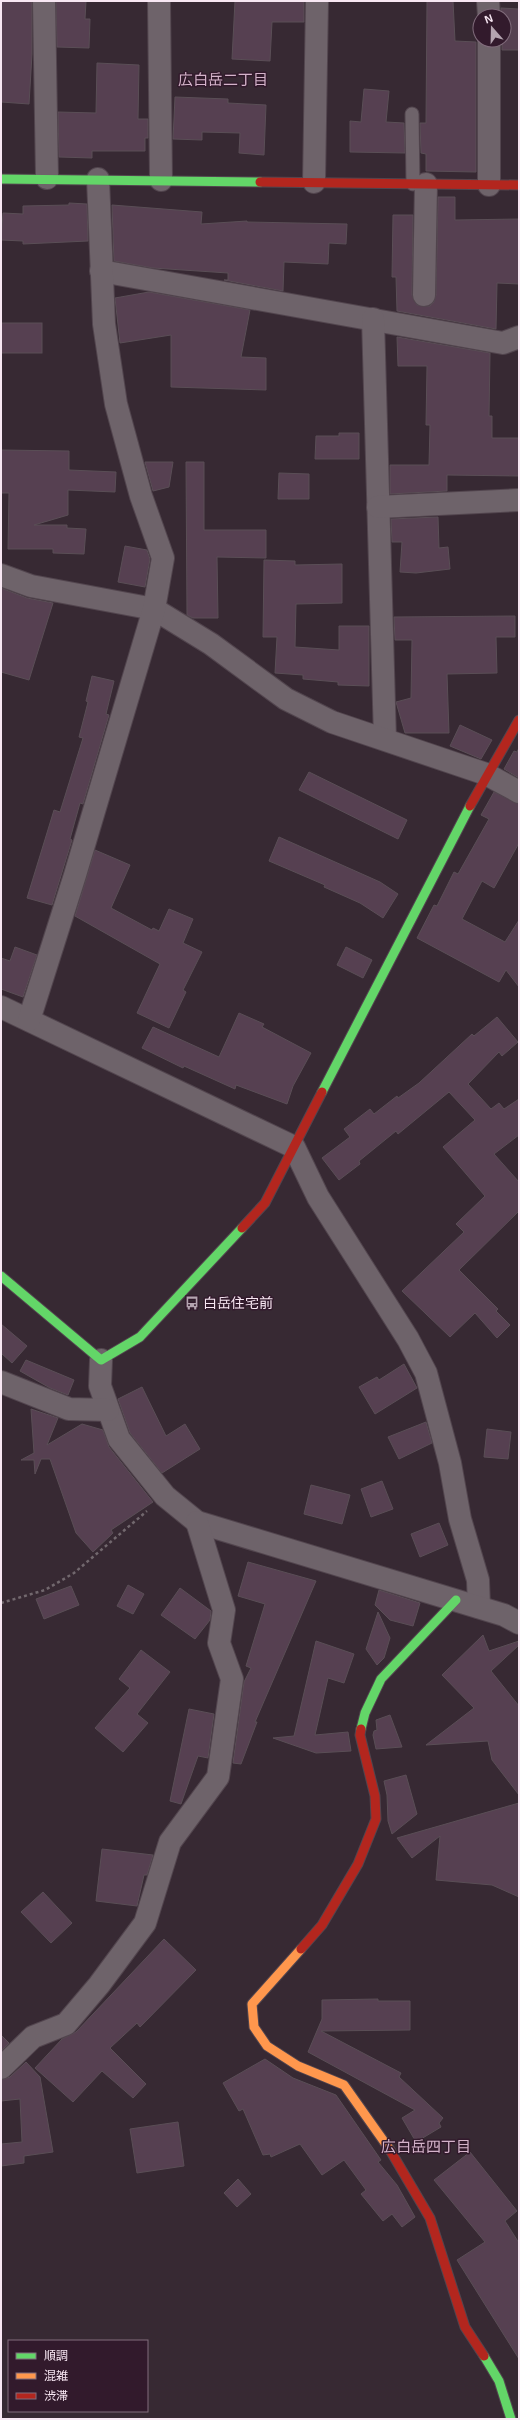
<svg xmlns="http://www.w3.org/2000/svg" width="520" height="2420" viewBox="0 0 520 2420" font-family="Arial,'Noto Sans JP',sans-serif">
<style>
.building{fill:#564051;stroke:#5a4e56}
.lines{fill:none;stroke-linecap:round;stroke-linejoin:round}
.lane-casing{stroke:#52454e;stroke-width:15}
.street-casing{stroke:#52454e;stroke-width:24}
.fast-casing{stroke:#52454e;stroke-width:11}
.slow-casing{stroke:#52454e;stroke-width:11}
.jam-casing{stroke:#52454e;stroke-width:11}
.path{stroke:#72686e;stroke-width:2.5;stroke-dasharray:3 3;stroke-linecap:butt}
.lane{stroke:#6e636a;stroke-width:13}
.street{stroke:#6e636a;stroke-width:22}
.fast{stroke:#63d668;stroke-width:9}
.slow{stroke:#ff974d;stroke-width:9}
.jam{stroke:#b3261e;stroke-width:9}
.labels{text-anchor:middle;stroke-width:3;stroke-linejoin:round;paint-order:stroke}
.poi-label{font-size:14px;fill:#f8e7f3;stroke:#321a2c;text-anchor:start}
.neighbourhood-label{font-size:15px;fill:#d4b3ca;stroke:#321a2c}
</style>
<rect width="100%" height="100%" fill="#372933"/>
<g class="building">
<path d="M1 1H32V54L29 104 1 102Z"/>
<path d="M56 1H86L85 19H90L89 48 57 47Z"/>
<path d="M235 1H304V22H272L270 61 232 59Z"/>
<path d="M427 1H453L455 41 476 42V172L426 171V154L421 153 420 123H426Z"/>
<path d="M501 8 519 9V50H502V40H504V16H501Z"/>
<path d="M97 63 139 65 138 119H148V138H145V151H92V158L59 157 58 112 96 113Z"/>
<path d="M364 89 389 91 386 122 404 123 405 153 350 152V121L361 122Z"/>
<path d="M175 97 228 99V103L266 105 264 155 239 153 240 133 202 132V140L173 139Z"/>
<path d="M438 197H455V220L519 219V284L497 283 496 329 397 311 396 277H392L393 215H413L412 295 417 305 430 306 434 302 436 295Z"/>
<path d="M69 203 87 204 88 241 23 244V241L1 240 3 213 23 214V206L69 205Z"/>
<path d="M112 205 202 212 201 224 247 221V222L347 224 346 244 329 243 328 264 284 262 283 291 224 280H228V273L153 268 114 261Z"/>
<path d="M149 292 250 310 241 357 266 358V390L171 387V335L120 343 115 298Z"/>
<rect x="1" y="323" width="41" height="30"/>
<path d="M397 337 490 353 489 416H492V438H519V476L447 475V491L390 494V465H429L430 425H426L427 366H398Z"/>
<path d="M339 433H359V459H315L316 436H339Z"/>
<path d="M1 450 69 451V470L116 472 115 492 68 490V515L34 525H67V528L86 529 84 554 53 553V549H8L9 493H1Z"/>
<path d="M145 462H173L169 487 153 491Z"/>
<path d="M186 462H204V530H266V558L217 557 218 618H193L187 615Z"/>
<path d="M279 473 309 474V499H278Z"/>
<path d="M438 517 439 548 448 547 450 569 416 573 400 572 402 542H392L391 519Z"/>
<path d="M125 546 147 550 150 559 145 587 118 582Z"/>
<path d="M264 560 295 561V565L342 564V603L296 604 295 647 339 650V626H369V686L338 685V682L303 679V675L275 673 277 637H263Z"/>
<path d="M1 588 27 598 53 603 29 680 1 672Z"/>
<path d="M515 616V637H496L497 673 447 674 449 733H405L396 702 411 698 412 640H395L394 617Z"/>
<path d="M92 676 114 681 106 714 109 715 83 804 80 803 70 839 72 840 52 905 27 898 54 810 60 812 83 738 79 737 88 702 86 701Z"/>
<path d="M460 725 492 740 481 759 450 746Z"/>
<path d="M519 748V778L504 769 514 751 517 752Z"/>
<path d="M309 772 407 820 398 839 299 790Z"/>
<path d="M494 792 519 804V843L494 888 482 881 462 919 505 942 519 920V987L506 970 499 982 417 938 434 905 437 906 454 872 458 874 489 819 481 815Z"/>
<path d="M279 837 380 882 398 894 383 918 360 903 324 887 325 885 269 861Z"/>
<path d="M95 850 130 865 111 908 152 930 153 928 159 931 169 909 193 919 183 943 202 952 183 990 186 992 169 1028 137 1013 160 964 75 916Z"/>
<path d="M15 947 37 955 23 997 1 989V958L10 961Z"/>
<path d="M346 947 372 960 363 978 337 965Z"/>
<path d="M239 1013 264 1024 262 1027 311 1053 293 1086 287 1104 236 1085 235 1089 184 1066 183 1068 142 1048 153 1027 219 1057Z"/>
<path d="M497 1017 518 1042 502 1056 499 1052 468 1084 491 1109 499 1103 504 1109 519 1099V1135L494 1154 519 1182V1211L459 1270 498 1309 496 1311 510 1325 497 1338 475 1313 450 1337 402 1291 464 1232 456 1224 485 1196 443 1147 475 1120 449 1092 398 1134 396 1131 359 1161 360 1164 339 1180 322 1158 350 1137 344 1129 370 1109 374 1114 397 1096 398 1098 419 1083 472 1034 474 1036Z"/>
<path d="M1 1324 27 1346 12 1363 1 1353Z"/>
<path d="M26 1360 74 1380 68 1395 50 1388 20 1371Z"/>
<path d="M404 1364 417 1388 375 1414 359 1387 377 1377 379 1380Z"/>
<path d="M142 1387 166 1436 185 1424 200 1449 162 1473 130 1433 118 1399Z"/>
<path d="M31 1409 58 1418 47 1445 82 1424 103 1430 109 1447 153 1502 111 1530 113 1533 93 1552 76 1533 50 1459H41L35 1474 34 1460H21L34 1453Z"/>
<path d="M426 1422 432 1443 399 1459 388 1437Z"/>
<path d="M487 1429 511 1432 508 1459 484 1457Z"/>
<path d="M382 1481 393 1509 371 1517 361 1489Z"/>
<path d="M311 1485 350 1495 342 1524 304 1514Z"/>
<path d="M439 1523 448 1545 420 1557 411 1534Z"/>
<path d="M248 1562 316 1581 255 1722H257L241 1764 233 1763 244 1682 251 1668 246 1666 265 1604 238 1596Z"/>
<path d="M128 1585 144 1594 133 1614 117 1606Z"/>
<path d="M71 1586 79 1605 44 1619 36 1599Z"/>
<path d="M180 1588 211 1611 210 1620 195 1639 161 1615Z"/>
<path d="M379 1590 420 1603 413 1626 390 1620 375 1605Z"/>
<path d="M378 1612 390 1638 384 1658 377 1665 366 1649Z"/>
<path d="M483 1635 489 1651 519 1641V1645L491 1671 519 1706V1795L492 1760 488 1741 426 1745 474 1708 442 1675Z"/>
<path d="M316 1641 354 1654 344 1683 328 1678 315 1735 348 1732 351 1751 316 1753 273 1738 294 1736Z"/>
<path d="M141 1650 170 1672 137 1714 148 1723 123 1752 95 1728 130 1688 119 1679Z"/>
<path d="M189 1709 214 1714 208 1758 198 1756 181 1804 170 1801Z"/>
<path d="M390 1715 402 1747 376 1749 373 1735 374 1731 377 1730 376 1720Z"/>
<path d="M406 1775 417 1814 392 1834 388 1821 387 1795 384 1781Z"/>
<path d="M519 1803V1897L492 1885 436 1880 440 1836 412 1858 397 1838Z"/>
<path d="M102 1849 153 1855 147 1875H144L137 1906 96 1901Z"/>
<path d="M43 1892 72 1923 51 1943 21 1912Z"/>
<path d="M164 1939 196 1970 140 2027 137 2023 110 2048 146 2084 133 2098 102 2071 73 2102 35 2068 62 2039 76 2032Z"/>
<path d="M378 1999V2001H410V2030L321 2031 401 2073 399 2077 443 2118 439 2123 441 2127 416 2142 402 2118 415 2110 308 2052 322 2019V2000Z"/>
<path d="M1 2035 9 2043 1 2051Z"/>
<path d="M265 2059 293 2078 336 2095 381 2160 378 2162 397 2185 415 2217 402 2227 392 2214 383 2221 361 2194 366 2190 344 2160 322 2175 300 2144 271 2157 270 2154 263 2155 243 2109 239 2111 223 2083Z"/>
<path d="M26 2062 40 2077 53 2152 24 2156V2163L1 2166V2144L22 2142 20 2099 1 2101V2080L10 2077Z"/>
<path d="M178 2122 184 2166 137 2173 130 2129Z"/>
<path d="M470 2152 517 2211 505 2221 519 2243V2359L457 2260 485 2242 434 2180Z"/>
<path d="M238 2179 251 2194 237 2207 224 2193Z"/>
</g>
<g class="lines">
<g class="lane-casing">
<path id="lane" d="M412 114 413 184"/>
</g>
<g class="street-casing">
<g id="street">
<path d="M44 1 47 178"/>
<path d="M159 1 161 180"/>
<path d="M488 1 489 16"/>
<path d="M489 40V185"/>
<path d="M314 182 317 1"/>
<path d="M101 271 503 343 519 337"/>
<path d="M424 295 426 184"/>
<path d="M373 319 385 739"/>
<path d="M378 507 519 500"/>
<path d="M1 575 31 586 154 609 211 644 286 699 332 722 486 774 519 792"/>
<path d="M1 1007 294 1147 318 1197 408 1339 426 1373 450 1463 460 1519 478 1580 479 1607"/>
<path d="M29 1020 75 875 154 609 163 558 141 496 116 404 104 324 98 179"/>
<path d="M101 1360 100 1386 119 1439 165 1496 197 1522 504 1615 519 1623"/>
<path d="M1 1382 69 1409 108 1410"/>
<path d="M1 2068 33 2037 66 2024 99 1985 145 1923 170 1842 218 1777 232 1679 219 1643 224 1610 197 1522"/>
</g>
</g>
<g class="fast-casing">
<g id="fast">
<path d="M1 179 260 182"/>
<path d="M322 1092 470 806"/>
<path d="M1 1276 101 1360 140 1337 242 1228"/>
<path d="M361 1729 365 1713 381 1679 456 1600"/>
<path d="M484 2356 499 2381 511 2419"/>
</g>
</g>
<g class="slow-casing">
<path id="slow" d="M301 1949 252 2004 254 2027 267 2046 298 2066 344 2085 390 2150"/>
</g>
<g class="jam-casing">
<g id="jam">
<path d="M260 182 519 185"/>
<path d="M470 806 519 720"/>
<path d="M242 1228 265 1203 322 1092"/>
<path d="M301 1949 322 1925 358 1864 376 1819 375 1796 360 1735 361 1729"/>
<path d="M390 2150 430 2218 465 2327 484 2356"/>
</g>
</g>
<path class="path" d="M1 1603 45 1590 74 1573 147 1511"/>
<use href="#lane" class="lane"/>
<use href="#street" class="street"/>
<use href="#fast" class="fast"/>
<use href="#slow" class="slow"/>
<use href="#jam" class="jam"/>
</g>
<defs>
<g id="bus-bare" transform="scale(1.08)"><path d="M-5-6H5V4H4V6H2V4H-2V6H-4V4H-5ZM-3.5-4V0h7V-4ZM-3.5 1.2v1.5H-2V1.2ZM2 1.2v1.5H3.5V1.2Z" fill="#b4a4b0" stroke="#321a2c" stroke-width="2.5" paint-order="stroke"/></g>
</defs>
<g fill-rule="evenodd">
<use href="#bus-bare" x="192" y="1303"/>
</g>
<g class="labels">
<g class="poi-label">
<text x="203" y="1308">白岳住宅前</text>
</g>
<g class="neighbourhood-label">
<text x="223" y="85">広白岳二丁目</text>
<text x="426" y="2152">広白岳四丁目</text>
</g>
</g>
<rect width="520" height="2420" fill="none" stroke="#f8e7f3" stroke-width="4"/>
<rect x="8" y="2340" width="140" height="72" fill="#321a2c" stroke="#816c7c"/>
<rect x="16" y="2353" width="20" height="6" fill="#63d668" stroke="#816c7c"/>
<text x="44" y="2360" font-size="12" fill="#f8e7f3">順調</text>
<rect x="16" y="2373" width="20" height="6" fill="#ff974d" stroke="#816c7c"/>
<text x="44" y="2380" font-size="12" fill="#f8e7f3">混雑</text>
<rect x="16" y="2393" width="20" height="6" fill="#b3261e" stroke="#816c7c"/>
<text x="44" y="2400" font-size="12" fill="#f8e7f3">渋滞</text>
<g transform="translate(492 28) rotate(340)"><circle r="19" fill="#321a2c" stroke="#816c7c"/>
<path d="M0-3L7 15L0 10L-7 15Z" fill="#b4a4b0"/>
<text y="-6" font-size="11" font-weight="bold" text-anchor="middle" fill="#f8e7f3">N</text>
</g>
</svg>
